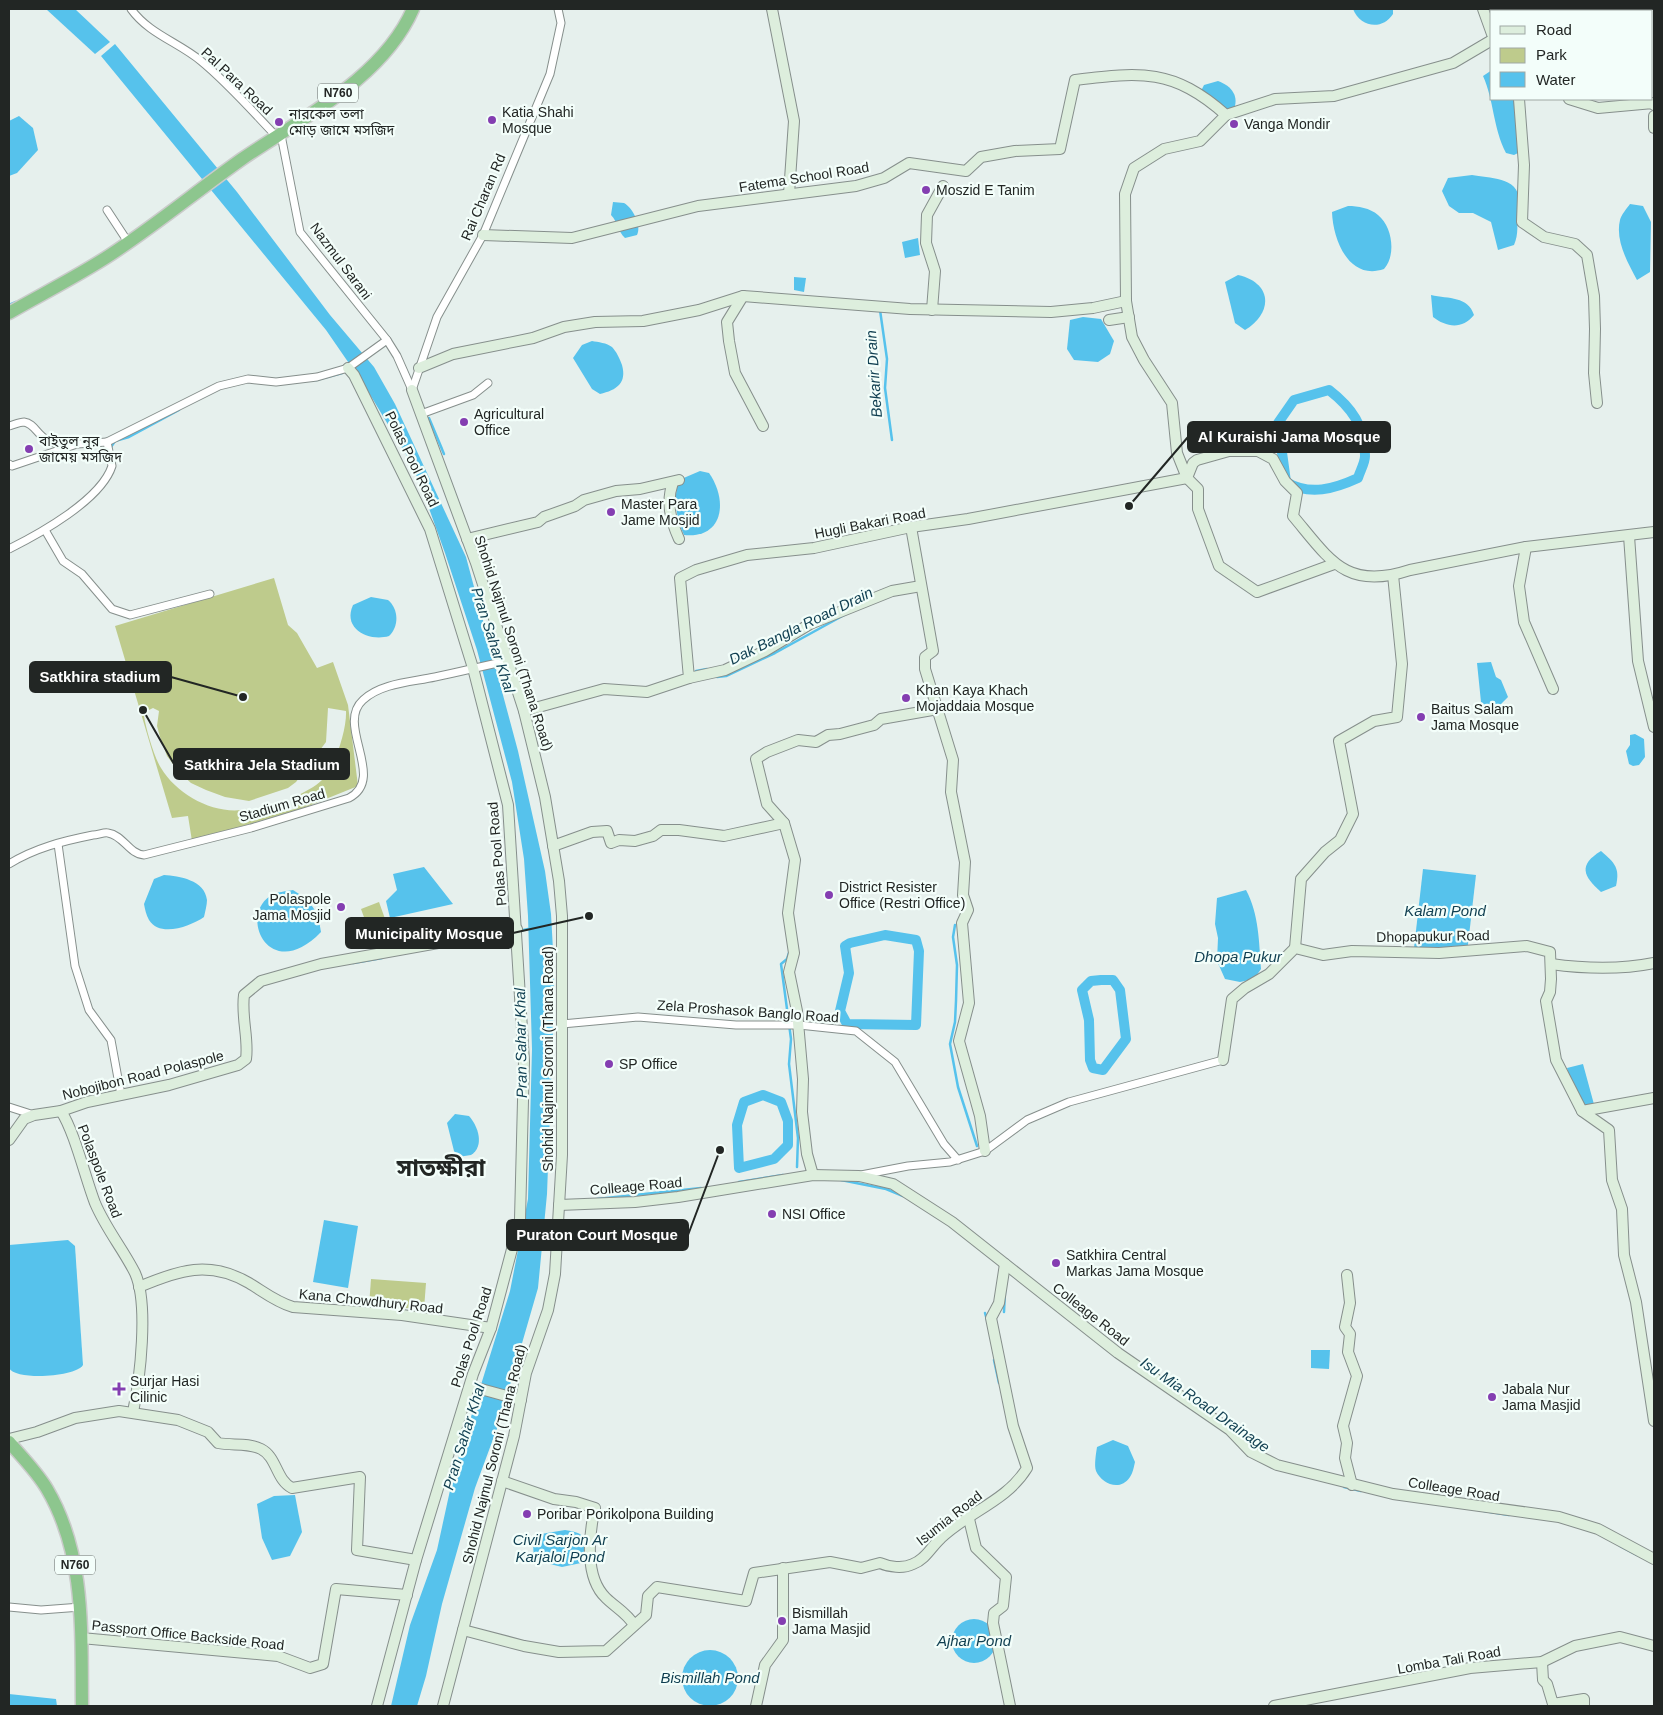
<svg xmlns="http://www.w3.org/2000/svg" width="1663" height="1715" viewBox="0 0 1663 1715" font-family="Arial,'Noto Sans Bengali',sans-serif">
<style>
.green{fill:#becb8c;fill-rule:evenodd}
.water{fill:#56c2ec}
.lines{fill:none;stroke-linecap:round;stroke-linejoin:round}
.stream{stroke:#56c2ec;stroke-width:2.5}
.canal{stroke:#56c2ec;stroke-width:10}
.street-casing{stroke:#868f8c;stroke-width:9}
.secondary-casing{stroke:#868f8c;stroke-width:12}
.highway-casing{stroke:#cacbca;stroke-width:15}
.street{stroke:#fff;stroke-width:7}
.secondary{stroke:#ded;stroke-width:10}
.highway{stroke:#8dc68e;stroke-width:12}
.poi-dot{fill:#843eb1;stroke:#f3fefa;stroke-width:2}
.labels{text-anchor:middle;stroke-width:4.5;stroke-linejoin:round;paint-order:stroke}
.shield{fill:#f3fefa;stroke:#616764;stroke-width:1}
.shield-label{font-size:12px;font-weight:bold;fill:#222624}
.street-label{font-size:14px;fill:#222624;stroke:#f3fefa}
.poi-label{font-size:14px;fill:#222624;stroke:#f3fefa;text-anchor:start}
.water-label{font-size:15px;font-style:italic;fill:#103f51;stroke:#f3fefa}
.town-label{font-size:24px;font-weight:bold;fill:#222624;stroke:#f3fefa}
.leader{fill:none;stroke:#222624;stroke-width:2}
.callout-dot{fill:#222624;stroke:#f3fefa;stroke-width:2}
.callout{fill:#222624;stroke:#222624;stroke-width:2}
.callout-label{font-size:15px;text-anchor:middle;font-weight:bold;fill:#fff}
</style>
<rect width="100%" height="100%" fill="#e6f0ed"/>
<g class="green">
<path d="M274 578 288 625 297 633 317 668 333 662 348 705 358 786 301 809 192 841 188 816 172 818 115 626ZM153 708 159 711 157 726 160 737 167 756 179 772 191 783 206 790 225 797 249 801 288 788 296 782 326 742 328 708 346 711C347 729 335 767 322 780 315 787 304 792 295 797L298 808 250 821 248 809C216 816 178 796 161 768 154 757 146 729 144 716L145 712Z"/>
<path d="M379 902 394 944 376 950 361 909Z"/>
<path d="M371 1279 426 1283 424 1309 369 1306Z"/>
</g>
<g class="water">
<path d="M46 9H75L110 42 95 54Z"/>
<path d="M1353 9H1393V14C1382 31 1360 27 1353 9Z"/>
<path d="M1579 9H1620L1625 11H1570Z"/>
<path d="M115 44 237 192 330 315 374 367 395 404 466 557 518 751 545 871 551 914 554 968 553 1031 547 1194 538 1288 499 1423 475 1488 442 1604 426 1676 417 1706H391L410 1625 437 1550 454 1472 510 1291 528 1199 532 1049 528 916 524 859 512 782 477 650 445 553 421 486 410 461 366 388 326 330 101 56Z"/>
<path d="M1492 70V99H1519L1520 147 1518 153 1514 155 1506 153C1493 128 1494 100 1483 76Z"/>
<path d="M1218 81C1232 86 1240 97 1233 111L1220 115 1204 104 1199 95 1204 85Z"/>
<path d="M19 116 33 128 38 150 17 173 9 176V121Z"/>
<path d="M1472 175C1488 178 1519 177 1519 200 1519 203 1517 207 1517 211 1517 223 1519 234 1514 245L1498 250 1491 222 1473 213H1459L1449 206 1442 191 1448 178Z"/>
<path d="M613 202 624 203C633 208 642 226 637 235L625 238C618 232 618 222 611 215Z"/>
<path d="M1630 204 1643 206 1651 222 1650 272 1637 280C1628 263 1615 241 1620 220 1621 215 1627 208 1630 204Z"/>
<path d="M1348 206C1358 206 1370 208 1378 215 1393 227 1396 256 1384 269 1349 281 1333 240 1332 212Z"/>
<path d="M918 238 920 255 905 258 902 242Z"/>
<path d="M1238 275C1273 283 1273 313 1245 330L1235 323 1225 282Z"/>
<path d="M794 277 806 278 804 292 794 290Z"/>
<path d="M1431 295C1449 299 1468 296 1474 315 1462 330 1446 327 1433 317Z"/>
<path d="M1083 317 1101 319 1114 341 1110 354 1098 362 1074 360 1067 349 1070 320Z"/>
<path d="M592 341C598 342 607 343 612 347 616 351 620 359 622 365 627 383 617 390 600 394L592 389 573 358 582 345Z"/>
<path d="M700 471 709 473C728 500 724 539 684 535 676 519 673 496 679 480Z"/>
<path d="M371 597 388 600C399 609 399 627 389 636 369 642 342 629 353 605Z"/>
<path d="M1491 662 1496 677 1501 680 1508 697 1497 708 1488 711 1481 702 1477 663Z"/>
<path d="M1635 734 1644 739 1645 757 1639 765 1633 766 1629 764 1626 751 1630 745V735Z"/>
<path d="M1601 851C1615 863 1620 868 1616 886L1601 892C1583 876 1578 865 1601 851Z"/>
<path d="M424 867 453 904 390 918 386 901 397 890 393 874Z"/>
<path d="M1423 869 1476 875 1467 953 1414 948Z"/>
<path d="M164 875C179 876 205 880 207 900 207 905 205 912 204 917 191 926 160 938 149 920 146 915 145 909 144 904L154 879Z"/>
<path d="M293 890C312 902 318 910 321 932 271 984 238 918 270 896 276 892 287 891 293 890Z"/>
<path d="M1246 890C1259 914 1259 942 1261 969L1254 979 1240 982 1225 979 1217 961 1218 938 1215 924 1217 898Z"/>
<path d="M1583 1064 1595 1108 1579 1112 1567 1068Z"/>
<path d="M455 1114 469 1116C478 1126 485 1146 471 1155L458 1157 454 1151 447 1123Z"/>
<path d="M324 1220 358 1226 348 1288 313 1282Z"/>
<path d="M68 1240 75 1246 83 1365C76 1377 16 1381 9 1368V1245Z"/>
<path d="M1311 1350H1330L1329 1369 1311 1368Z"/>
<path d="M1113 1440 1128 1446 1135 1462C1134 1466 1133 1473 1130 1477 1120 1492 1102 1484 1096 1471 1094 1465 1096 1454 1097 1447Z"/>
<path d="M295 1495 302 1532 290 1556 272 1560 262 1538 257 1504 274 1496Z"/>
<path d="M565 1530C590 1533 588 1543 581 1563L562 1567 534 1560 533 1544 541 1534Z"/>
<circle cx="974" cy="1641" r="22"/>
<circle cx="710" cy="1678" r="28"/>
<path d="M9 1694 56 1699 57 1706H9Z"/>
</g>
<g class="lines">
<g class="stream">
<path d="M9 305 16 302"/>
<path d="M880 310 887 359 885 388 892 440"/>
<path d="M316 380 342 373"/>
<path d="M111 447 115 441 129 437 179 410"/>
<path d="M442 449 429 418 444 454"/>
<path d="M696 671 707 669"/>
<path d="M717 677 726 676 775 653 846 614"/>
<path d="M955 925 953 937 957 965 956 1001 955 1022 950 1044 958 1087 977 1146"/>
<path d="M519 931 528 929"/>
<path d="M790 950 787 959 781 964 791 1039 789 1064 798 1138 797 1167"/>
<path d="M353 963 382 958"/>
<path d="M841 1180 886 1189 903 1196"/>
<path d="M739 1182 783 1175"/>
<path d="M597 1199 701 1188"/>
<path d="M1004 1312 1005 1291"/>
<path d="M985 1313 987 1320"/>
<path d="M994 1360 999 1383"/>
<path d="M1344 1487 1361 1491"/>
<path d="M1484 1511 1509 1515"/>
<path d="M1620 1546 1637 1555"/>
</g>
<g class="canal">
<path d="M1329 390C1351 407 1366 427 1365 456 1365 463 1360 471 1358 478 1334 489 1310 496 1286 482L1278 423 1294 400Z"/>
<path d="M885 935 916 940 919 951 916 1025 847 1024 840 1011 849 973 845 946 850 943Z"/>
<path d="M1101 980H1113L1120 990 1126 1039 1103 1070 1093 1068 1090 1060 1089 1020 1082 990 1091 981Z"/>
<path d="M763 1095 781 1102 788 1121V1145L774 1159 739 1168 737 1125 744 1102Z"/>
</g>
<g class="street-casing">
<g id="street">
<path d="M131 9C149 34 178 42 201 61 229 84 253 112 277 137"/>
<path d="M281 135 300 232 387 340 397 356 412 390"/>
<path d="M107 210 128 242"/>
<path d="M412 390 437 317 483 235 550 74 561 23 558 9"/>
<path d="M421 414 473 395 488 383"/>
<path d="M9 426C13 425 20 422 24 422 39 424 37 446 69 444"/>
<path d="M107 442 219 386 248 379 276 382 317 377 348 368 387 340"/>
<path d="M9 464 12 466 77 444 107 442 112 466C101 500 39 534 9 549"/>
<path d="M45 530 63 561 82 574 112 609 130 615 210 594"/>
<path d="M58 844 75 966 89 1010 111 1040 121 1095"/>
<path d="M9 864C35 848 63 841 93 835 98 835 104 832 108 833 123 835 129 854 144 855L251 828 349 798C387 778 335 725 363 700 381 683 412 682 435 677 459 672 483 666 507 661"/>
<path d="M562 1024 638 1017 736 1025H799L856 1031 895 1062 944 1144 958 1160"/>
<path d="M9 1107 34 1115"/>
<path d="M861 1175 908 1166 950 1162 985 1151 1027 1120 1069 1102 1223 1060"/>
<path d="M9 1607 41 1610 81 1607"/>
</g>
</g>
<g class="secondary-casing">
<g id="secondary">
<path d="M772 9 794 121 789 194"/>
<path d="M1483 9 1492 34"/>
<path d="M1519 99 1524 165 1522 222 1544 237 1575 244 1587 255 1594 296 1595 329 1594 373 1597 403"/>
<path d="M1569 99 1598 108 1653 103 1654 105"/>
<path d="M1226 115 1200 141 1164 149 1134 168 1125 194 1126 301 1132 337 1144 360 1172 403 1177 453 1187 478 1198 489V509L1219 566 1257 592 1334 564"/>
<path d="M1654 116V128"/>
<path d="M483 235 572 238 698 206 856 186 884 178 909 163 966 171 981 157 1015 151 1060 149 1075 80C1141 72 1173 68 1226 115L1275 99 1334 96 1453 63 1492 40"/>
<path d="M743 296 727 322 729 341 735 373 763 426"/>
<path d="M932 310 935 271 926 243 927 215 943 186"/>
<path d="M1109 320 1129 317"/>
<path d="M348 368 354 375 430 529 473 668 508 805 524 1061 520 1219 491 1328 473 1374 416 1560 377 1706"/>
<path d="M419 368 453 354 533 338 564 327 595 322 643 321 699 310 743 296 910 309 1051 312 1093 308 1126 301"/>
<path d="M412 390 476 563 524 711 545 797 559 881 562 916V1155L555 1274 548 1310 526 1373 514 1436 443 1706"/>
<path d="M1187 478 1193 463 1197 460 1229 451H1258L1273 459 1285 481 1297 493 1293 516C1330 560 1346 591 1410 570L1526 547 1654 532"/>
<path d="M673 482C666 502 670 519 679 539"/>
<path d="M911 527 933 651 925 657V669L953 760 951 792 965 862 963 895 968 910 962 923 969 1003 959 1041 980 1116 985 1151"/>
<path d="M1629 536 1638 661 1654 727"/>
<path d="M467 539 538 522 544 517 575 506 584 500 616 491 640 489 679 480"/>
<path d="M1526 547 1519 586 1524 622 1553 689"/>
<path d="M689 678 725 670 765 651 810 624 892 591 921 586"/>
<path d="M524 711 604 689 647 692 689 678 680 578 696 570 747 555 814 548 911 527 968 519 1187 478"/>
<path d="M553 846 592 832 607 831 611 843 619 840 635 841 653 836 661 830H679L724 836 784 823"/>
<path d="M1295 948 1301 879 1325 852 1340 840 1353 814 1339 741 1374 721 1397 717 1402 664 1393 575"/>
<path d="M1551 964C1587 969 1619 970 1654 963"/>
<path d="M1223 1060 1232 999 1245 988 1269 974 1295 948 1323 955 1352 951 1439 953 1527 946 1550 952 1551 979 1550 992 1546 1001 1556 1060 1582 1111 1609 1130 1612 1180 1622 1209 1624 1255 1636 1302 1654 1421"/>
<path d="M61 1111C75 1133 85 1177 95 1203 106 1229 123 1249 135 1273 149 1304 140 1379 133 1412"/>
<path d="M1582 1111 1654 1098"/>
<path d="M9 1140 24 1119 34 1115 61 1111 87 1102 169 1085 238 1065 246 1059C249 1039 241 1017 244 995L261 981 321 964 517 929"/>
<path d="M813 1175 807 1154 802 1112 803 1079 797 1011 789 972 794 953 788 913 795 860 784 823 767 804 756 759 767 752 798 740 816 742 828 735 840 734 874 725 881 719 938 709"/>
<path d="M559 1205 635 1202 678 1197 813 1175 859 1176 893 1184 952 1222 1118 1353 1230 1430 1251 1452 1277 1465 1393 1494 1559 1517 1598 1529 1654 1559"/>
<path d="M1347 1275 1350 1303 1345 1327 1350 1334 1348 1352 1357 1376 1343 1426 1347 1443 1345 1458 1352 1485"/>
<path d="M139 1287C179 1270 209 1260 249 1283 264 1292 276 1302 293 1307L402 1315 491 1328"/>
<path d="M470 1386 521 1400"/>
<path d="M9 1439 37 1432 75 1418 119 1411 178 1420 208 1432 218 1443C232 1446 247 1442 261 1449 277 1457 276 1480 292 1488L360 1477 357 1550 416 1560"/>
<path d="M502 1481 554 1499 576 1502 595 1508C589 1534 584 1577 606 1598 615 1607 627 1613 634 1625"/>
<path d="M969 1519 976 1548 1006 1577 1003 1606 994 1613 993 1623 1010 1706"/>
<path d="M463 1630 524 1646 559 1652 606 1651 646 1615 648 1596 657 1587 746 1601 754 1573 830 1562 861 1568 880 1563C889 1567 903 1569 913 1564 926 1559 931 1547 941 1538 968 1512 1007 1501 1027 1468L1013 1426 991 1318 999 1303 1005 1264"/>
<path d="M81 1638 278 1656 310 1668 323 1664 336 1589 407 1595"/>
<path d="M1542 1662 1543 1680 1547 1684 1553 1704 1584 1699V1706"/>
<path d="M756 1706 765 1665 783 1640V1568"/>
<path d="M1274 1706 1470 1668 1542 1662 1575 1646 1620 1637 1654 1646"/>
</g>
</g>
<g class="highway-casing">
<g id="highway">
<path d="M9 313C42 294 78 276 110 255 156 225 198 190 242 159 302 118 383 78 413 9"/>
<path d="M9 1442C22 1457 37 1472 47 1489 86 1555 81 1633 82 1706"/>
</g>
</g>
<use href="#street" class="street"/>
<use href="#secondary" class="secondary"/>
<use href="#highway" class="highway"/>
</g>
<g class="poi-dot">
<circle cx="492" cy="120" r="5"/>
<circle cx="279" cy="122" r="5"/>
<circle cx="1234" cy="124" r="5"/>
<circle cx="926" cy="190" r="5"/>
<circle cx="464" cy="422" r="5"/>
<circle cx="29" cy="449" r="5"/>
<circle cx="611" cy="512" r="5"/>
<circle cx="906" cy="698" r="5"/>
<circle cx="1421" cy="717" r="5"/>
<circle cx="829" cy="895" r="5"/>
<circle cx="341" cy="907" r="5"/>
<circle cx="609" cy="1064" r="5"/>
<circle cx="772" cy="1214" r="5"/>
<circle cx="1056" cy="1263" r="5"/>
<path d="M116.5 1381.5h5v5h5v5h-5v5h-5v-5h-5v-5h5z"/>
<circle cx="1492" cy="1397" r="5"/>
<circle cx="527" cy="1514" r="5"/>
<circle cx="782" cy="1621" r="5"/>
</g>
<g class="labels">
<g class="shield">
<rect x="318" y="83.5" width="40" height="19" rx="4"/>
<rect x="55" y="1555.5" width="40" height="19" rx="4"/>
</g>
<g class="shield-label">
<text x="338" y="97">N760</text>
<text x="75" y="1569">N760</text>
</g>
<g class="street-label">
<text transform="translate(237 81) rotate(43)" y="5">Pal Para Road</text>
<text transform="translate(804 177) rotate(-9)" y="5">Fatema School Road</text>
<text transform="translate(483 197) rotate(-67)" y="5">Rai Charan Rd</text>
<text transform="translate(341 261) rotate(53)" y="5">Nazmul Sarani</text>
<text transform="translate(412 459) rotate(64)" y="5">Polas Pool Road</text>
<text transform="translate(870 523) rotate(-11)" y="5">Hugli Bakari Road</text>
<text transform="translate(514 643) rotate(72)" y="5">Shohid Najmul Soroni (Thana Road)</text>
<text transform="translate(282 805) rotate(-16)" y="5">Stadium Road</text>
<text transform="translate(497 854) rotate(-95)" y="5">Polas Pool Road</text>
<text transform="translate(1433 936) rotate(-1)" y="5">Dhopapukur Road</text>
<text transform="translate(748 1011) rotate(4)" y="5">Zela Proshasok Banglo Road</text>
<text transform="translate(548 1059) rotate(-90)" y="5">Shohid Najmul Soroni (Thana Road)</text>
<text transform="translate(143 1075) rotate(-14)" y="5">Nobojibon Road Polaspole</text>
<text transform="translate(100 1171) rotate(69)" y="5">Polaspole Road</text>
<text transform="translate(636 1186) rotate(-5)" y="5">Colleage Road</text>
<text transform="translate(371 1301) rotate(6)" y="5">Kana Chowdhury Road</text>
<text transform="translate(1091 1314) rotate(38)" y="5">Colleage Road</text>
<text transform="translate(471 1337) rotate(-72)" y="5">Polas Pool Road</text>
<text transform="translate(494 1454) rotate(-76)" y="5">Shohid Najmul Soroni (Thana Road)</text>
<text transform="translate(1454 1489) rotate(9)" y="5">Colleage Road</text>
<text transform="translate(949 1518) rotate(-38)" y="5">Isumia Road</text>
<text transform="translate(188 1635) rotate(6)" y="5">Passport Office Backside Road</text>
<text transform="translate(1449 1660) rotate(-10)" y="5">Lomba Tali Road</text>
</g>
<g class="poi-label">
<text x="502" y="117">Katia Shahi<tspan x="502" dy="16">Mosque</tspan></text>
<text x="289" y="119">নারকেল তলা<tspan x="289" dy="16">মোড় জামে মসজিদ</tspan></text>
<text x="1244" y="129">Vanga Mondir</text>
<text x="936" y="195">Moszid E Tanim</text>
<text x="474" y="419">Agricultural<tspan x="474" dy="16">Office</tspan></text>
<text x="39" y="446">বাইতুল নূর<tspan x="39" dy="16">জামেয় মসজিদ</tspan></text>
<text x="621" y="509">Master Para<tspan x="621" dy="16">Jame Mosjid</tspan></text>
<text x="916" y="695">Khan Kaya Khach<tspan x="916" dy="16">Mojaddaia Mosque</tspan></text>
<text x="1431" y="714">Baitus Salam<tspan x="1431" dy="16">Jama Mosque</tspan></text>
<text x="839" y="892">District Resister<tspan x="839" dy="16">Office (Restri Office)</tspan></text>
<text x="331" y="904" text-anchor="end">Polaspole<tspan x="331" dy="16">Jama Mosjid</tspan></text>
<text x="619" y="1069">SP Office</text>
<text x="782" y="1219">NSI Office</text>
<text x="1066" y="1260">Satkhira Central<tspan x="1066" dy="16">Markas Jama Mosque</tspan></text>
<text x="130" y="1386">Surjar Hasi<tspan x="130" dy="16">Cilinic</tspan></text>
<text x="1502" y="1394">Jabala Nur<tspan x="1502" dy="16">Jama Masjid</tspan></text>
<text x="537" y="1519">Poribar Porikolpona Building</text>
<text x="792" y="1618">Bismillah<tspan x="792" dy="16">Jama Masjid</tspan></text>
</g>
<g class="water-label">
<text transform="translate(874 374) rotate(-94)" y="5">Bekarir Drain</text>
<text transform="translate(801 626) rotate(-26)" y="5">Dak Bangla Road Drain</text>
<text transform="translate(493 640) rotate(72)" y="5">Pran Sahar Khal</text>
<text x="1445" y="916">Kalam Pond</text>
<text x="1238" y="962">Dhopa Pukur</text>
<text transform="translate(521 1043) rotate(-91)" y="5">Pran Sahar Khal</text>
<text transform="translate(1205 1405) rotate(35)" y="5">Isu Mia Road Drainage</text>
<text transform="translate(464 1437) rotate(-73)" y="5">Pran Sahar Khal</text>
<text x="560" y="1545">Civil Sarjon Ar<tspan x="560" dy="17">Karjaloi Pond</tspan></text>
<text x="974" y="1646">Ajhar Pond</text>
<text x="710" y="1683">Bismillah Pond</text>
</g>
<g class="town-label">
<text x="441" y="1176">সাতক্ষীরা</text>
</g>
</g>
<path class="leader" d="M1129 506L1188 437M243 697L171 677M143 710L174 764M589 916L513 933M720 1150L688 1235"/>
<g class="callout-dot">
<circle cx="1129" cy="506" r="5"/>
<circle cx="243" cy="697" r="5"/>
<circle cx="143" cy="710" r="5"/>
<circle cx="589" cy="916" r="5"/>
<circle cx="720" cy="1150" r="5"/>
</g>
<g class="callout">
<rect x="1188" y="422" width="202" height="30" rx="5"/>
<rect x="30" y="662" width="141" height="30" rx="5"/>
<rect x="174" y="749" width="175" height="30" rx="5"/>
<rect x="346" y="918" width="167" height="30" rx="5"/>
<rect x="507" y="1220" width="181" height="30" rx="5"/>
</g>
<g class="callout-label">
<text x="1289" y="442">Al Kuraishi Jama Mosque</text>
<text x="100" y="682">Satkhira stadium</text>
<text x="262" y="770">Satkhira Jela Stadium</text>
<text x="429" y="939">Municipality Mosque</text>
<text x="597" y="1240">Puraton Court Mosque</text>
</g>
<rect width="1663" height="1715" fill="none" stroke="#222624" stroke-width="20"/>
<rect x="1490" y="10" width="162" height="90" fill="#f3fefa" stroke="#9fa8a4"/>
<rect x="1500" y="26" width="25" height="8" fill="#ddeedd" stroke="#9fa8a4"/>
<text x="1536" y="35" font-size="15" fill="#222624">Road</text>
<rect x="1500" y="48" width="25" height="15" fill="#becb8c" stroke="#9fa8a4"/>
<text x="1536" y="60" font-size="15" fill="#222624">Park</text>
<rect x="1500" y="72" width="25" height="15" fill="#56c2ec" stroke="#9fa8a4"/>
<text x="1536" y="85" font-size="15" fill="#222624">Water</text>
</svg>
